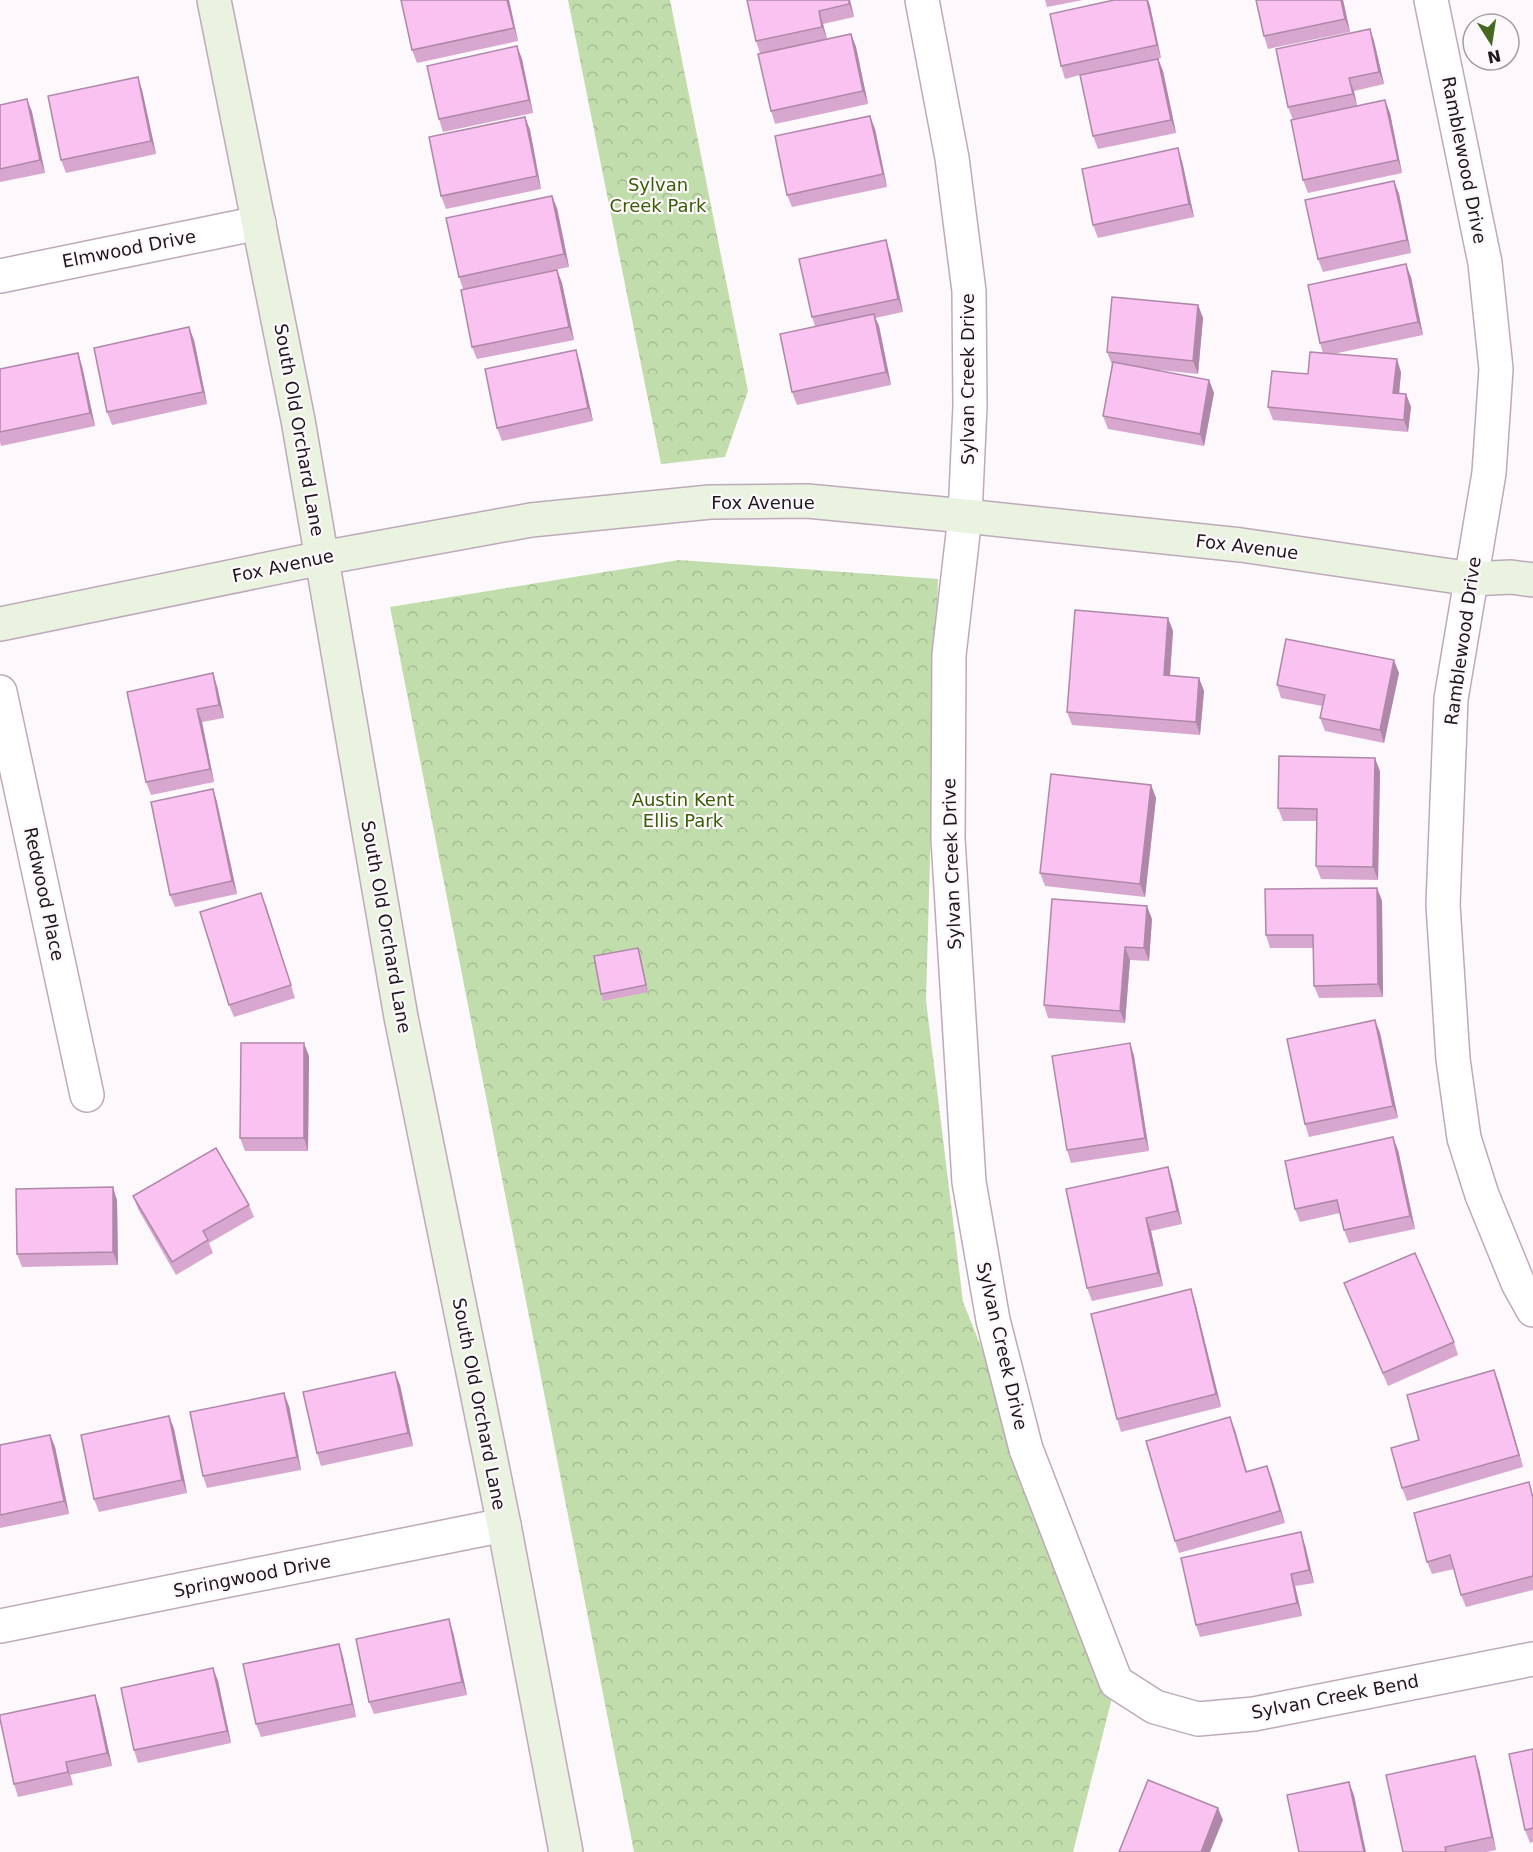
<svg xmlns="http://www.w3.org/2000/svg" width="1533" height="1852" viewBox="0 0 1533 1852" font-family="'DejaVu Sans',sans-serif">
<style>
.park{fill:url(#park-crowns)}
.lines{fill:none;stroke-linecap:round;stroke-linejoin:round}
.street-casing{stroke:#bea9ba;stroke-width:36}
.secondary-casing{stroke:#bea9ba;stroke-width:36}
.street{stroke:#fff;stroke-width:33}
.secondary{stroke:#e9f3e0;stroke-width:33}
.wall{fill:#d7a7cf}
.shaded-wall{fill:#af88a9}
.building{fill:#fac2f1;stroke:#af88a9;stroke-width:1.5}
.labels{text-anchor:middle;stroke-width:4.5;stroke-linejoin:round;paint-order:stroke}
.street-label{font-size:18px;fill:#1f171d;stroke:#fdf8fc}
.park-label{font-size:18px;fill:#385d03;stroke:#fdf8fc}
</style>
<defs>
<pattern id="park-crowns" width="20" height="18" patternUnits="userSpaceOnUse" patternTransform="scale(1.5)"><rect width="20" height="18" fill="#c1ddac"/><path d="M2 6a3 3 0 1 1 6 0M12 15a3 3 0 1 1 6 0" fill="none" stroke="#a5bd94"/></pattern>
</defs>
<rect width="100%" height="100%" fill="#fdf8fc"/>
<g class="park">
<path d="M568 0H670L748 391 725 457 661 464Z"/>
<path d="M679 560 938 579 926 1000 963 1302 1116 1682 1073 1852H634L390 607Z"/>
</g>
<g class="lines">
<g class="street-casing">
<g id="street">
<path d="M922 0 952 158 969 291 970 406 965 516 949 655 948 839 969 1182 993 1320 1026 1449 1116 1682 1155 1707 1198 1719 1254 1714 1533 1659"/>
<path d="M1431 0 1485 263 1496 369 1489 473 1451 699 1443 905 1453 1059 1464 1138 1482 1195 1518 1283 1533 1310"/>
<path d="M0 276 259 223"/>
<path d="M0 692 87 1095"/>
<path d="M0 1626 504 1525"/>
</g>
</g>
<g class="secondary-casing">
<g id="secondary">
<path d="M214 0 298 420 401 1017 504 1525 566 1852"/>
<path d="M0 624 322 558 531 520 710 502 807 501 965 516 1241 545 1472 579 1511 577 1533 580"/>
</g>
</g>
<use href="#street" class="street"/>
<use href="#secondary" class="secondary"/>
</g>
<g class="wall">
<path d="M401 0H509L518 41 417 63 412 50Z"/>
<path d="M747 0H850L854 17 823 24 827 39 851 34 856 47 868 104 775 124 771 111 760 53 756 41Z"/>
<path d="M1045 0H1083L1047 7Z"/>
<path d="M1114 0H1148L1150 6 1161 58 1158 59 1163 71 1176 133 1098 149 1093 136 1080 75 1065 79 1061 66Z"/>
<path d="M1343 0 1350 32 1268 49 1264 36Z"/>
<path d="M1370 29 1374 41 1384 84 1354 91 1357 106 1390 113 1402 173 1308 193 1303 180 1293 120 1288 107Z"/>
<path d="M517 46 522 59 533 113 443 132 439 119Z"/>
<path d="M138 77 142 90 156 154 66 173 61 160Z"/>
<path d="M27 99 32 112 45 173 0 182V105Z"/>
<path d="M525 117 530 130 541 189 446 209 441 196Z"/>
<path d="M875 129 887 187 792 207 787 195Z"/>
<path d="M1182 161 1194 217 1098 238 1093 225Z"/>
<path d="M1394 181 1399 194 1411 253 1323 272 1318 259Z"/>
<path d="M557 208 569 267 483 285 557 270 562 283 574 340 477 359 472 347 463 289 459 277Z"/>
<path d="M890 253 903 312 875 318 879 326 891 385 797 405 792 392 815 326 812 317Z"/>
<path d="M1411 277 1423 335 1333 354 1401 372 1399 393 1406 394 1411 407 1408 432 1273 420 1268 407 1308 374 1323 353 1320 343Z"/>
<path d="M1198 305 1203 318 1198 374 1150 369 1209 380 1214 393 1204 446 1108 429 1103 416 1112 365 1107 352Z"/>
<path d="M194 340 207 404 112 425 107 412Z"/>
<path d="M580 363 593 421 502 441 497 428Z"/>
<path d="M82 366 95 426 1 446 0 442V369Z"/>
<path d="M1168 618 1173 631 1170 676 1199 678 1204 691 1200 735 1072 725 1067 712Z"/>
<path d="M1399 673 1384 743 1325 731 1320 718 1322 706 1281 698 1277 685Z"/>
<path d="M217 686 224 718 202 722 214 782 151 795 146 782 127 692Z"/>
<path d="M1380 771 1378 880 1321 879 1316 866 1317 821H1283L1278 808Z"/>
<path d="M1151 785 1156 798 1145 897 1045 886 1040 873Z"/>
<path d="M213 789 217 802 237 894 175 907 170 895Z"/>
<path d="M1377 888 1382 901 1383 997 1319 998 1314 986 1313 948H1270L1266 935Z"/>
<path d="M266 906 295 998 234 1017 229 1005Z"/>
<path d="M1152 919 1149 961 1130 960 1125 1023 1048 1018 1044 1005Z"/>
<path d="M640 954 648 992 603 1001 601 994Z"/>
<path d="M1375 1020 1380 1033 1398 1118 1309 1137 1305 1124Z"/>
<path d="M1130 1043 1134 1056 1149 1151 1071 1163 1067 1150Z"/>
<path d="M309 1056 308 1151H245L240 1138Z"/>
<path d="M1398 1150 1415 1229 1349 1243 1344 1230 1340 1213 1300 1222 1295 1209Z"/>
<path d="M1168 1167 1172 1180 1182 1224 1151 1231 1163 1286 1092 1301 1087 1288Z"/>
<path d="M133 1196 249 1205 254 1217 209 1243 213 1253 176 1275 138 1209Z"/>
<path d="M117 1200 118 1265 22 1267 17 1254Z"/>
<path d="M1344 1283 1454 1342 1458 1355 1388 1386Z"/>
<path d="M1195 1302 1221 1407 1121 1432 1117 1419Z"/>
<path d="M1499 1383 1523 1467 1407 1501 1402 1488 1419 1440Z"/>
<path d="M400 1385 413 1446 321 1466 317 1453Z"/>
<path d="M289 1406 301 1470 207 1488 203 1476Z"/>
<path d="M169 1416 174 1429 187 1493 99 1512 94 1499Z"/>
<path d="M1235 1430 1247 1471 1267 1466 1285 1523 1179 1553 1175 1541Z"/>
<path d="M50 1435 55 1447 69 1514 0 1528V1445Z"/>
<path d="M1533 1494V1590L1466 1607 1461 1595 1454 1569 1432 1574 1427 1562Z"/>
<path d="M1305 1545 1314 1583 1295 1586 1302 1616 1200 1637 1196 1625Z"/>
<path d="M453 1632 467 1695 374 1714 369 1702Z"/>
<path d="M339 1644 343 1657 356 1717 261 1737 256 1724Z"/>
<path d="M213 1668 218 1681 231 1743 138 1763 134 1750Z"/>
<path d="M95 1695 99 1707 112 1766 70 1775 73 1785 18 1797 14 1784Z"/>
<path d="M1533 1749V1842L1530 1843 1525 1830Z"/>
<path d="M1479 1769 1496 1850 1487 1852H1403Z"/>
</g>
<g class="shaded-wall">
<path d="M507 0H509L518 41 514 28Z"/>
<path d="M849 0H850L854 17 849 4Z"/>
<path d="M1147 0H1148L1150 6 1161 58 1157 45Z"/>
<path d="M1341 0H1343L1350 32 1345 19Z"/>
<path d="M819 11 823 24 827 39 822 27Z"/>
<path d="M1370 29 1374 41 1384 84 1379 72Z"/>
<path d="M851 34 856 47 868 104 863 91Z"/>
<path d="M517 46 522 59 533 113 529 100Z"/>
<path d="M1158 59 1163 71 1176 133 1171 120Z"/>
<path d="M138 77 142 90 156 154 151 141Z"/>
<path d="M1349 78 1354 91 1357 106 1353 94Z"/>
<path d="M27 99 32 112 45 173 40 160Z"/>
<path d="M1385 100 1390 113 1402 173 1398 160Z"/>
<path d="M870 116 875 129 887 187 883 174Z"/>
<path d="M525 117 530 130 541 189 537 176Z"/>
<path d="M1178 148 1182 161 1194 217 1189 204Z"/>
<path d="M1394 181 1399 194 1411 253 1407 240Z"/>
<path d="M552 196 557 208 569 267 564 254Z"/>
<path d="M886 240 890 253 903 312 898 299Z"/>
<path d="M1406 264 1411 277 1423 335 1418 322Z"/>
<path d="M557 270 562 283 574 340 569 327Z"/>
<path d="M1198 305 1203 318 1198 374 1193 361Z"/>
<path d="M874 314 879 326 891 385 886 372Z"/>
<path d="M189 327 194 340 207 404 203 392Z"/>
<path d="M576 350 580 363 593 421 588 408Z"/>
<path d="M78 353 82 366 95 426 90 413Z"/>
<path d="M1397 359 1401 372 1398 406 1393 393Z"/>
<path d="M1209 380 1214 393 1204 446 1200 434Z"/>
<path d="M1406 394 1411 407 1408 432 1404 420Z"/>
<path d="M1168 618 1173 631 1169 688 1164 675Z"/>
<path d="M1394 660 1399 673 1384 743 1380 730Z"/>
<path d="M213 673 217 686 224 718 219 705Z"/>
<path d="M1199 678 1204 691 1200 735 1196 722Z"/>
<path d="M197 709 202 722 214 782 210 769Z"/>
<path d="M1375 758 1380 771 1378 880 1373 867Z"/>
<path d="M1151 785 1156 798 1145 897 1140 884Z"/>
<path d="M213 789 217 802 237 894 232 881Z"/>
<path d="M1377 888 1382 901 1383 997 1378 984Z"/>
<path d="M261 893 266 906 295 998 291 985Z"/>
<path d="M1147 906 1152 919 1149 961 1144 948Z"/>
<path d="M1125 947 1130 960 1125 1023 1120 1011Z"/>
<path d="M638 948 640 954 648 992 646 985Z"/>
<path d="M1375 1020 1380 1033 1398 1118 1393 1106Z"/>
<path d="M304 1043 309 1056 308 1151 304 1138Z"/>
<path d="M1130 1043 1134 1056 1149 1151 1145 1138Z"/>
<path d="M1393 1137 1398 1150 1415 1229 1410 1216Z"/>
<path d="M1168 1167 1172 1180 1182 1224 1177 1211Z"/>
<path d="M113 1187 117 1200 118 1265 113 1252Z"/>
<path d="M1146 1218 1151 1231 1163 1286 1158 1273Z"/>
<path d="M1191 1289 1195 1302 1221 1407 1216 1394Z"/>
<path d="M1494 1370 1499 1383 1523 1467 1519 1455Z"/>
<path d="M395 1372 400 1385 413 1446 408 1433Z"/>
<path d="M284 1393 289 1406 301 1470 297 1457Z"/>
<path d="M169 1416 174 1429 187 1493 182 1480Z"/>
<path d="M1230 1417 1235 1430 1250 1485 1246 1472Z"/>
<path d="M50 1435 55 1447 69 1514 64 1501Z"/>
<path d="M1267 1466 1272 1479 1285 1523 1280 1511Z"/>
<path d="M1301 1532 1305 1545 1314 1583 1309 1570Z"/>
<path d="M1291 1574 1295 1586 1302 1616 1297 1603Z"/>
<path d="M449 1619 453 1632 467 1695 462 1682Z"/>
<path d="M339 1644 343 1657 356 1717 352 1704Z"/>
<path d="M213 1668 218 1681 231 1743 227 1731Z"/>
<path d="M95 1695 99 1707 112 1766 107 1753Z"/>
<path d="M1475 1756 1479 1769 1496 1850 1492 1837Z"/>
<path d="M66 1762 70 1775 73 1785 68 1772Z"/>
<path d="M1349 1782 1354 1795 1366 1852H1364Z"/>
<path d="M1218 1808 1223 1820 1210 1852H1201Z"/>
</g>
<g class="building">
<path d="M401 0H507L514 28 412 50Z"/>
<path d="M747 0H849V4L819 11 822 27 756 41Z"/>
<path d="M1114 0H1147L1157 45 1061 66 1050 14Z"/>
<path d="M1256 0H1341L1345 19 1264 36Z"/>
<path d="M1370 29 1379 72 1349 78 1353 94 1288 107 1276 49Z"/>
<path d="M851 34 863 91 771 111 758 54Z"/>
<path d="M517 46 529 100 439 119 427 66Z"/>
<path d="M1158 59 1171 120 1093 136 1080 75Z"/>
<path d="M138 77 151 141 61 160 48 96Z"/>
<path d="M27 99 40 160 0 169V105Z"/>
<path d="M1385 100 1398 160 1303 180 1291 120Z"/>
<path d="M870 116 883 174 787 195 775 136Z"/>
<path d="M525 117 537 176 441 196 429 137Z"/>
<path d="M1178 148 1189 204 1093 225 1082 169Z"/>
<path d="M1394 181 1407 240 1318 259 1305 200Z"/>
<path d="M552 196 564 254 459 277 446 218Z"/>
<path d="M886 240 898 299 812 317 799 259Z"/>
<path d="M1406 264 1418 322 1320 343 1308 285Z"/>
<path d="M557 270 569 327 472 347 461 290Z"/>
<path d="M1112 297 1198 305 1193 361 1107 352Z"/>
<path d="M874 314 886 372 792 392 780 334Z"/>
<path d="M189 327 203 392 107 412 94 348Z"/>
<path d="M576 350 588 408 497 428 485 369Z"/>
<path d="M1310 352 1397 359 1393 393 1406 394 1404 420 1268 407 1272 371 1308 374Z"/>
<path d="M78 353 90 413 0 432V369Z"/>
<path d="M1113 362 1209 380 1200 434 1103 416Z"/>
<path d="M1075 610 1168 618 1164 675 1199 678 1196 722 1067 712Z"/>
<path d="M1286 639 1394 660 1380 730 1320 718 1325 695 1277 685Z"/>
<path d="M213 673 219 705 197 709 210 769 146 782 127 692Z"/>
<path d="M1279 756 1375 758 1373 867 1316 866 1317 809 1278 808Z"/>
<path d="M1051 774 1151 785 1140 884 1040 873Z"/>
<path d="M213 789 232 881 170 895 151 802Z"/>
<path d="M1377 888 1378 984 1314 986 1313 935H1266L1265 889Z"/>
<path d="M261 893 291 985 229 1005 200 912Z"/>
<path d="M1052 899 1147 906 1144 948 1125 947 1120 1011 1044 1005Z"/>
<path d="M638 948 646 985 601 994 594 956Z"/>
<path d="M1375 1020 1393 1106 1305 1124 1287 1039Z"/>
<path d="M241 1043H304V1138H240Z"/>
<path d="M1130 1043 1145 1138 1067 1150 1052 1056Z"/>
<path d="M1393 1137 1410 1216 1344 1230 1337 1200 1295 1209 1285 1161Z"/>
<path d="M216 1148 249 1205 203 1231 208 1240 172 1262 133 1196Z"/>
<path d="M1168 1167 1177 1211 1146 1218 1158 1273 1087 1288 1066 1189Z"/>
<path d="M113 1187V1252L17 1254 16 1189Z"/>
<path d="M1415 1253 1454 1342 1383 1373 1344 1283Z"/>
<path d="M1191 1289 1216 1394 1117 1419 1091 1314Z"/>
<path d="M1494 1370 1519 1455 1402 1488 1391 1448 1419 1440 1407 1395Z"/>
<path d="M395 1372 408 1433 317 1453 303 1392Z"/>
<path d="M284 1393 297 1457 203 1476 190 1412Z"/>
<path d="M169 1416 182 1480 94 1499 81 1435Z"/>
<path d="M1230 1417 1246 1472 1267 1466 1280 1511 1175 1541 1146 1441Z"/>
<path d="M50 1435 64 1501 0 1515V1445Z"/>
<path d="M1529 1482 1533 1498V1576L1461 1595 1450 1555 1427 1562 1414 1513Z"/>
<path d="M1301 1532 1309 1570 1291 1574 1297 1603 1196 1625 1181 1558Z"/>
<path d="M449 1619 462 1682 369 1702 356 1639Z"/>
<path d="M339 1644 352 1704 256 1724 243 1664Z"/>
<path d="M213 1668 227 1731 134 1750 121 1688Z"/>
<path d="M95 1695 107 1753 66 1762 68 1772 14 1784 0 1719V1715Z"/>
<path d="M1533 1749V1828L1525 1830 1509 1754Z"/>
<path d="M1475 1756 1492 1837 1445 1847 1446 1852H1403L1386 1775Z"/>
<path d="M1148 1780 1218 1808 1201 1852H1119Z"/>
<path d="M1349 1782 1364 1852H1299L1287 1795Z"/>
</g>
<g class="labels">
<g class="street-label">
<text transform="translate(1464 160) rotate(79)" y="6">Ramblewood Drive</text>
<text transform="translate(129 249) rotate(-11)" y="6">Elmwood Drive</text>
<text transform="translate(968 379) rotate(-90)" y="6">Sylvan Creek Drive</text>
<text transform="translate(299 430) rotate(80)" y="6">South Old Orchard Lane</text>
<text x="763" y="509">Fox Avenue</text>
<text transform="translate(1247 547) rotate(7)" y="6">Fox Avenue</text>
<text transform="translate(283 566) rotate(-12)" y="6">Fox Avenue</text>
<text transform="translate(1463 641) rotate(-82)" y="6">Ramblewood Drive</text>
<text transform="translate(952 864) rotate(-92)" y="6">Sylvan Creek Drive</text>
<text transform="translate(44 894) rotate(78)" y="6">Redwood Place</text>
<text transform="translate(386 927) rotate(80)" y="6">South Old Orchard Lane</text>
<text transform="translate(1002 1346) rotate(77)" y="6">Sylvan Creek Drive</text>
<text transform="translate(479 1404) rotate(79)" y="6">South Old Orchard Lane</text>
<text transform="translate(252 1576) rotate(-11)" y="6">Springwood Drive</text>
<text transform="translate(1335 1697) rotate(-11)" y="6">Sylvan Creek Bend</text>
</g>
<g class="park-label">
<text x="658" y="191">Sylvan<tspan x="658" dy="21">Creek Park</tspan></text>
<text x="683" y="806">Austin Kent<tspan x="683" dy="21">Ellis Park</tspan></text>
</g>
</g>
<g transform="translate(1491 42) rotate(168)"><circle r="28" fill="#fdf8fc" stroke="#a49ea3" stroke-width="1.5"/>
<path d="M0-4.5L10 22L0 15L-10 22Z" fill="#466922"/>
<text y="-9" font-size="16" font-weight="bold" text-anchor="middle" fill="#1f171d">N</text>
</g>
</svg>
